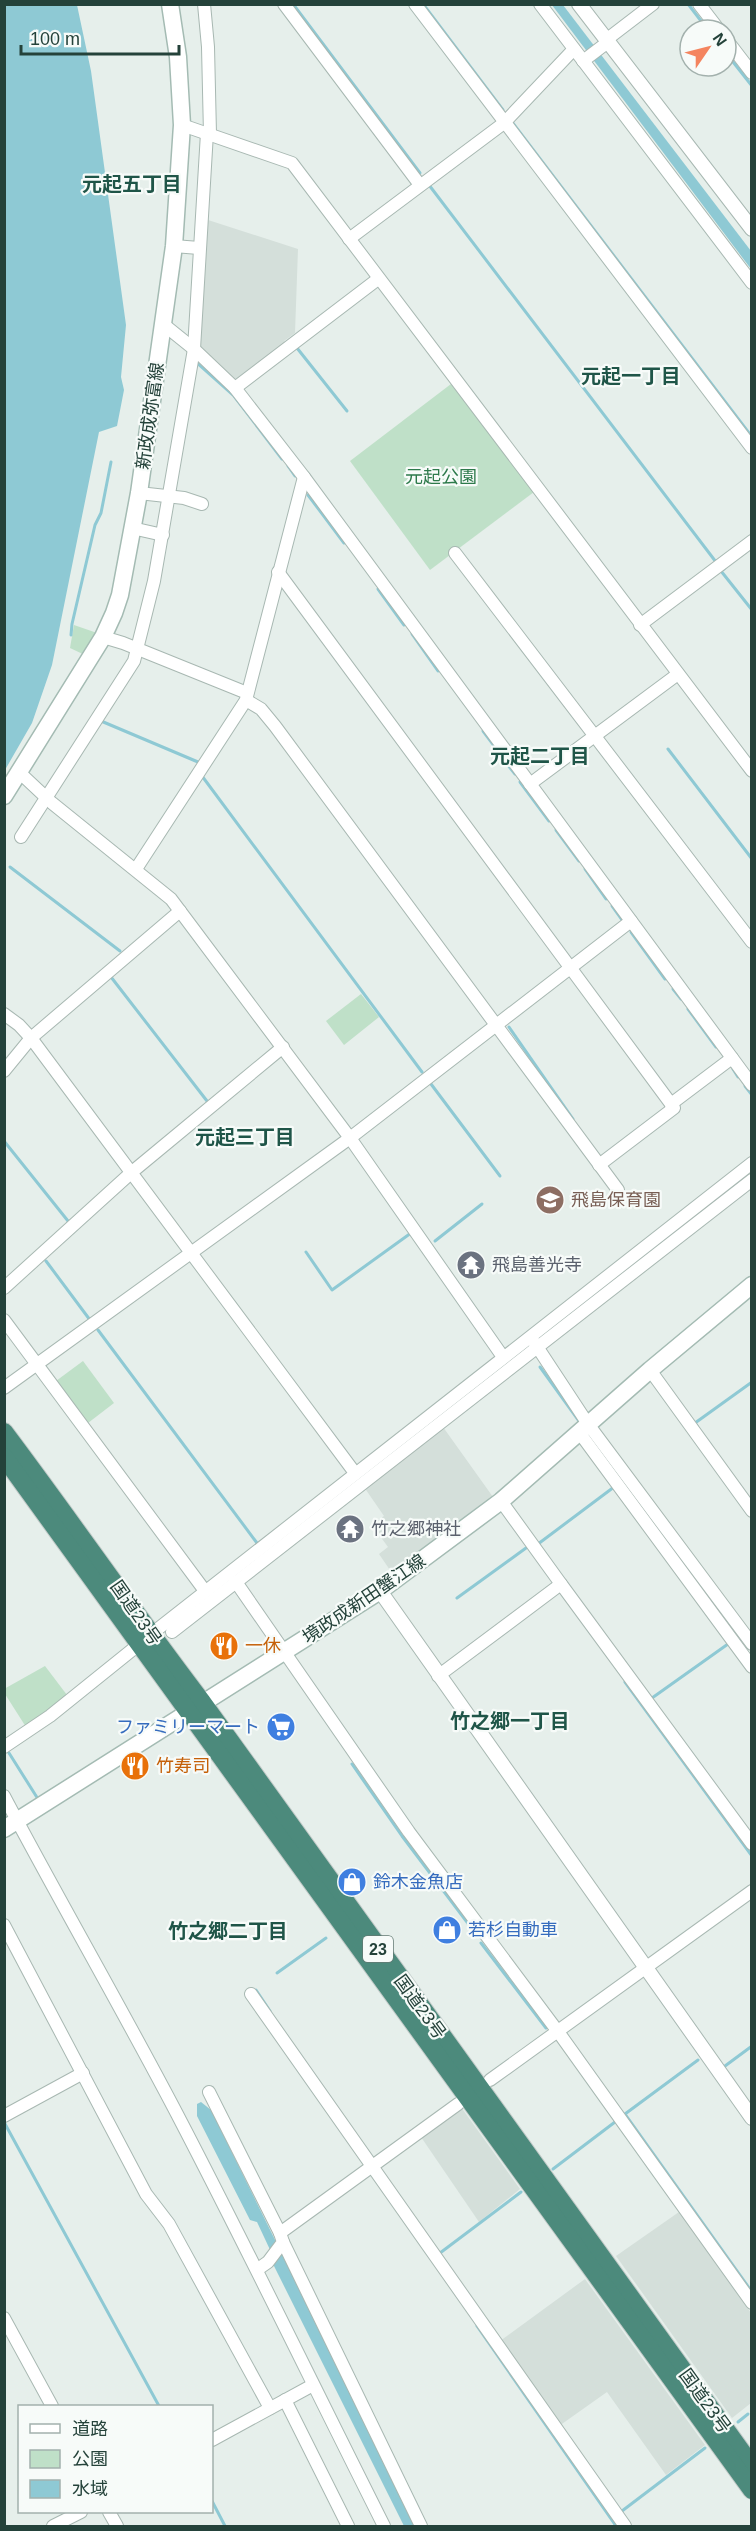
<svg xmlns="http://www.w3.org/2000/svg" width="756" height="2531" viewBox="0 0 756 2531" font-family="Helvetica,'Noto Sans JP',sans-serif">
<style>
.built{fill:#d4dfda}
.green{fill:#bfe0c8}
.water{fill:#8ec9d4}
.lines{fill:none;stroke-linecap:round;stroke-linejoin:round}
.stream{stroke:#8ec9d4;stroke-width:3}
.minor-casing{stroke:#a8b8b2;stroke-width:14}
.tertiary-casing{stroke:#a8b8b2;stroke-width:16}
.secondary-casing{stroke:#a4bbb3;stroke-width:19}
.trunk-casing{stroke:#c2cac8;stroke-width:20}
.minor{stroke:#fff;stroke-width:12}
.tertiary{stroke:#fff;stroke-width:14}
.secondary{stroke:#fff;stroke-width:16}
.trunk{stroke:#4c8a7c;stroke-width:18}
.labels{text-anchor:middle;stroke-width:4.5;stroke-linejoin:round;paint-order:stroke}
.shield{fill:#f7fbf9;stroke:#637a73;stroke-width:1.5}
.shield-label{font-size:16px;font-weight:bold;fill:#24423a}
.street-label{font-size:18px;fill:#24423a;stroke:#f7fbf9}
.park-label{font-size:18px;fill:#2d7a4b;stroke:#f7fbf9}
.education-label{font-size:18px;fill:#785e54;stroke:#f7fbf9;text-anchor:start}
.worship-label{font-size:18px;fill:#5b616d;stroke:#f7fbf9;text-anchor:start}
.food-label{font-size:18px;fill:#c56008;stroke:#f7fbf9;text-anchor:start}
.shop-label{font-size:18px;fill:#366cbe;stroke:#f7fbf9;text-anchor:start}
.neighbourhood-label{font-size:20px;font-weight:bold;fill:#1f5548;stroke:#f7fbf9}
</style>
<rect width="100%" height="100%" fill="#e6efeb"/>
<g class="built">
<path d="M205 219 298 249 295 333 284 341 286 343 240 378 234 379 197 345Z"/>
<path d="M443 1427 493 1497 392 1573 379 1554 388 1547 372 1525 384 1516 364 1487Z"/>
<path d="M461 2107 520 2189 479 2222 421 2137Z"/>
<path d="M679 2212 751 2313V2403L732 2418 616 2256Z"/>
<path d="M585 2279 705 2445 666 2475 607 2392 559 2426 500 2341Z"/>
</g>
<g class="green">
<path d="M451 384 534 492 430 570 350 461Z"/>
<path d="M74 625 100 634 87 656 70 648Z"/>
<path d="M361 994 379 1017 344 1045 326 1021Z"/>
<path d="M83 1361 114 1403 88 1423 56 1381Z"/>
<path d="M45 1666 67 1695 26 1727 5 1694 4 1689Z"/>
</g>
<g class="water">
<path d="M5 4 77 5 91 71 126 325 121 377 124 390 117 426 99 432 52 665 32 723 5 770Z"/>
<path d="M552 5H563L751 251V269Z"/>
<path d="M201 2102 211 2110 416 2526H404L274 2266 272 2254 257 2222 250 2220 197 2116V2104Z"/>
</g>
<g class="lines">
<g class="stream">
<path d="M293 4 420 173"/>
<path d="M423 4 503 110"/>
<path d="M688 4 708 30"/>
<path d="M726 53 752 86"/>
<path d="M512 122 752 437"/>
<path d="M429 185 716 562"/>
<path d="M297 348 347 411"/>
<path d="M197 363 234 396 282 459"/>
<path d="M288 466 295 476"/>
<path d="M308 495 344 543"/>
<path d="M724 569 721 571 752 610"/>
<path d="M378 589 404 625"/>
<path d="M412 634 438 671"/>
<path d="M71 635 72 624 95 525 101 513 111 462"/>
<path d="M101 721 198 762"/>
<path d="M483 731 495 747"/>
<path d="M668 749 752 859"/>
<path d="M507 764 515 774"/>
<path d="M202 776 422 1072"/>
<path d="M520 782 549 821"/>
<path d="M556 830 579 861"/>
<path d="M10 867 120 951"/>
<path d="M585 869 606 899"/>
<path d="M612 906 622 920"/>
<path d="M631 932 665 979"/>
<path d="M111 977 207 1101"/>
<path d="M673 989 681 999"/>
<path d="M688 1009 716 1047"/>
<path d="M509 1027 573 1119"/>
<path d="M733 1069 738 1077"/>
<path d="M431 1084 500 1176"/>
<path d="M745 1086 752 1095"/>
<path d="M4 1141 68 1221"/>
<path d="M435 1241 482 1204"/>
<path d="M306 1252 332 1290 411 1233"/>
<path d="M46 1261 90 1320"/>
<path d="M98 1330 257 1543"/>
<path d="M540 1367 579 1421"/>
<path d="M697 1426 695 1423 752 1382"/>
<path d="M538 1544 614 1487"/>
<path d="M457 1598 526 1548"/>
<path d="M625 1682 752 1856"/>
<path d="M652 1698 728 1644"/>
<path d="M9 1753 38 1799"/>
<path d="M352 1764 402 1836 473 1930"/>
<path d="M481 1943 546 2028"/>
<path d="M277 1973 326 1938"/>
<path d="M256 1990 270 2011"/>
<path d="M698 2060 625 2114 752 2292"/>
<path d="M725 2066 752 2046"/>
<path d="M4 2122 159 2406"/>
<path d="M553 2169 615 2122"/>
<path d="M440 2253 521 2192"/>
<path d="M477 2326 616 2526"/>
<path d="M738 2422 748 2414"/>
<path d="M212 2501 225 2526"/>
<path d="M622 2511 705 2448"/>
</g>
<g class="minor-casing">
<g id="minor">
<path d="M204 4 208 47 210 134"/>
<path d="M284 4 420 185"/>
<path d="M415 4 752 448"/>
<path d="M540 4 752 283"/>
<path d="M699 4 719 30"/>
<path d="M726 39 752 73"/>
<path d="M606 40 653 4"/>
<path d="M583 61 608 42"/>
<path d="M182 125 292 163 752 771"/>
<path d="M349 239 504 123 574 49"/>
<path d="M174 246 199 248"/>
<path d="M163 324 194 349 235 388 304 477 752 1085"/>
<path d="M235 388 378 279"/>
<path d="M139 493 184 498 202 504"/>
<path d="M132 528 163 535"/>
<path d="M455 553 752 942"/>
<path d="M278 572 674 1108 599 1165"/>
<path d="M640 625 752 541"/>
<path d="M103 637 123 643 247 693"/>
<path d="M246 700 261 709 275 726 618 1190"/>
<path d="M19 772 52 803 171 899 350 1138 503 1357"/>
<path d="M530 784 678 674"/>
<path d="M21 837 134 661 154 581 194 349 207 133"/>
<path d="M136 869 246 700 304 477"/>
<path d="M4 1014 19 1025 31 1038 355 1473"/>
<path d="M4 1071 31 1038 180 911"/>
<path d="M671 1104 732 1058"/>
<path d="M4 1288 132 1172 283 1047"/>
<path d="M4 1320 205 1591"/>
<path d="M534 1342 588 1424 752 1644"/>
<path d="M650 1370 752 1511"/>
<path d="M4 1388 350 1138 631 921"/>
<path d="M579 1432 752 1667"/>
<path d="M501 1501 561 1584"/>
<path d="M236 1582 409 1832 559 2033 752 2303"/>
<path d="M159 1628 752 1163"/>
<path d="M172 1632 752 1180"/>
<path d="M438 1676 561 1584 752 1844"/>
<path d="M4 1747 50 1716 132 1650"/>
<path d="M4 1796C60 1902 121 2007 177 2114 248 2250 315 2389 384 2526"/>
<path d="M4 1925 146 2194 169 2224 270 2408"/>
<path d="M251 1994 625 2526"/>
<path d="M490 2080 752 1891"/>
<path d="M209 2092 280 2233"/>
<path d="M4 2116 83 2073"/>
<path d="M283 2242 421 2526"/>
<path d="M258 2269 268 2262 283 2242 280 2233 458 2104"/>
<path d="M4 2318 52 2406"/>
<path d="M285 2400 348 2526"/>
<path d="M212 2440 313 2385"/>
<path d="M109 2512 117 2526"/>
<path d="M53 2526 81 2512"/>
</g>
</g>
<g class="tertiary-casing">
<g id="tertiary">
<path d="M579 4 752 229"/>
<path d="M380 1591 752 2118"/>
</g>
</g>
<g class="secondary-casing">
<g id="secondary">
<path d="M4 796 103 637 114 613 120 595 139 493 174 246 182 125 178 57 170 4"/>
<path d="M4 1829 380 1591 501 1501 650 1370 752 1285"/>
</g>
</g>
<g class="trunk-casing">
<g id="trunk">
<path d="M4 1432C71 1521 134 1613 202 1702L752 2466"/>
<path d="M4 1457 752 2490"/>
</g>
</g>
<use href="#minor" class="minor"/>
<use href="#tertiary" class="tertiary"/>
<use href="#secondary" class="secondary"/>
<use href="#trunk" class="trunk"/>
</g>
<defs>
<g id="school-disc" transform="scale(1.5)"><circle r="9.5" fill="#8d6e63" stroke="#f7fbf9"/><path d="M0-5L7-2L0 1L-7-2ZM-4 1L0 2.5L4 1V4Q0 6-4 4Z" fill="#fff"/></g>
<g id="temple-disc" transform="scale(1.5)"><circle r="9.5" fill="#6b7280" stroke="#f7fbf9"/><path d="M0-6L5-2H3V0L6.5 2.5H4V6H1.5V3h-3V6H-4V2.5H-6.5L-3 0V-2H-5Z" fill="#fff"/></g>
<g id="restaurant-disc" transform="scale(1.5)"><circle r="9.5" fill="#e8710a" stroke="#f7fbf9"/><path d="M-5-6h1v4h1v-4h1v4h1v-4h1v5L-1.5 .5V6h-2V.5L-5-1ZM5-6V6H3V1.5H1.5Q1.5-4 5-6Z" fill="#fff"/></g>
<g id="supermarket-disc" transform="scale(1.5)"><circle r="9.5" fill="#3f7fe0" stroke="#f7fbf9"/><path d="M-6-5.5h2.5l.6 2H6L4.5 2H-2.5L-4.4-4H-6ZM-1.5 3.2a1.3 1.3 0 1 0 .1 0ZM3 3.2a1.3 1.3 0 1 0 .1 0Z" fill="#fff"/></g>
<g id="shop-disc" transform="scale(1.5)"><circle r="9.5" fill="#3f7fe0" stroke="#f7fbf9"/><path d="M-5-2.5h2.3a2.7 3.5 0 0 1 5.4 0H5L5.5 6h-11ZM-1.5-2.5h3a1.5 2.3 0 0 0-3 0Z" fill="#fff"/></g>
</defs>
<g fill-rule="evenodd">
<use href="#school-disc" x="550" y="1200"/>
<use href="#temple-disc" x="471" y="1265"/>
<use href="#temple-disc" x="350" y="1529"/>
<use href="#restaurant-disc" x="224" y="1646"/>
<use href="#supermarket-disc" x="281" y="1727"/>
<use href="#restaurant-disc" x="135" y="1766"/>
<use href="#shop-disc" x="352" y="1882"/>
<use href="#shop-disc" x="447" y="1930"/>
</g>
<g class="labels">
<rect class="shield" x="363" y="1936" width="30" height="26" rx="4.5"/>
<g class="shield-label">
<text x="378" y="1955">23</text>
</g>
<g class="street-label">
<text transform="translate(150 416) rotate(-82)" y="6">新政成弥富線</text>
<text transform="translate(364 1599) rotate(-34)" y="6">境政成新田蟹江線</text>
<text transform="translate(136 1613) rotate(55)" y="6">国道23号</text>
<text transform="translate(420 2007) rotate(54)" y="6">国道23号</text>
<text transform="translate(705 2401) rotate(54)" y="6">国道23号</text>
</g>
<g class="park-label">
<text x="441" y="483">元起公園</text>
</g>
<g class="education-label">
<text x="571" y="1206">飛島保育園</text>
</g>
<g class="worship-label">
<text x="492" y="1271">飛島善光寺</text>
<text x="371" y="1535">竹之郷神社</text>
</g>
<g class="food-label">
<text x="245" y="1652">一休</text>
<text x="156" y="1772">竹寿司</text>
</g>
<g class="shop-label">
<text x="260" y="1733" text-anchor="end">ファミリーマート</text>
<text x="373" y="1888">鈴木金魚店</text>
<text x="468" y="1936">若杉自動車</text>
</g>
<g class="neighbourhood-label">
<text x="132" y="191">元起五丁目</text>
<text x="631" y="383">元起一丁目</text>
<text x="540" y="763">元起二丁目</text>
<text x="245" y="1144">元起三丁目</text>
<text x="510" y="1728">竹之郷一丁目</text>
<text x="228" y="1938">竹之郷二丁目</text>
</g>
</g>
<rect width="756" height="2531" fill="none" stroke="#24423a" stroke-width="12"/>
<rect x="18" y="2405" width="195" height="108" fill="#f7fbf9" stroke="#a3b1ad" stroke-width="1.5"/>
<rect x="30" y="2424" width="30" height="9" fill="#ffffff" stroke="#a3b1ad" stroke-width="1.5"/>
<text x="72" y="2435" font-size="18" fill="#24423a">道路</text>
<rect x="30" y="2450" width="30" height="18" fill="#bfe0c8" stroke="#a3b1ad" stroke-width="1.5"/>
<text x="72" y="2465" font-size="18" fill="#24423a">公園</text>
<rect x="30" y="2480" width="30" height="18" fill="#8ec9d4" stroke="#a3b1ad" stroke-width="1.5"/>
<text x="72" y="2495" font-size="18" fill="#24423a">水域</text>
<g transform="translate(708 48) rotate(55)"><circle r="28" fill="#f7fbf9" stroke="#a3b1ad" stroke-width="1.5"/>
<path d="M0-4.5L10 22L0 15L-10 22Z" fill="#f4845f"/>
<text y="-9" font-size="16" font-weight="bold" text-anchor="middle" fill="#24423a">N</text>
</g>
<path d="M21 45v9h158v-9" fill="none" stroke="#24423a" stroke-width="3"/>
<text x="30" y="45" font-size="18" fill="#24423a" stroke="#f7fbf9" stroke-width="4.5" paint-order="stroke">100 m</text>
</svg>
